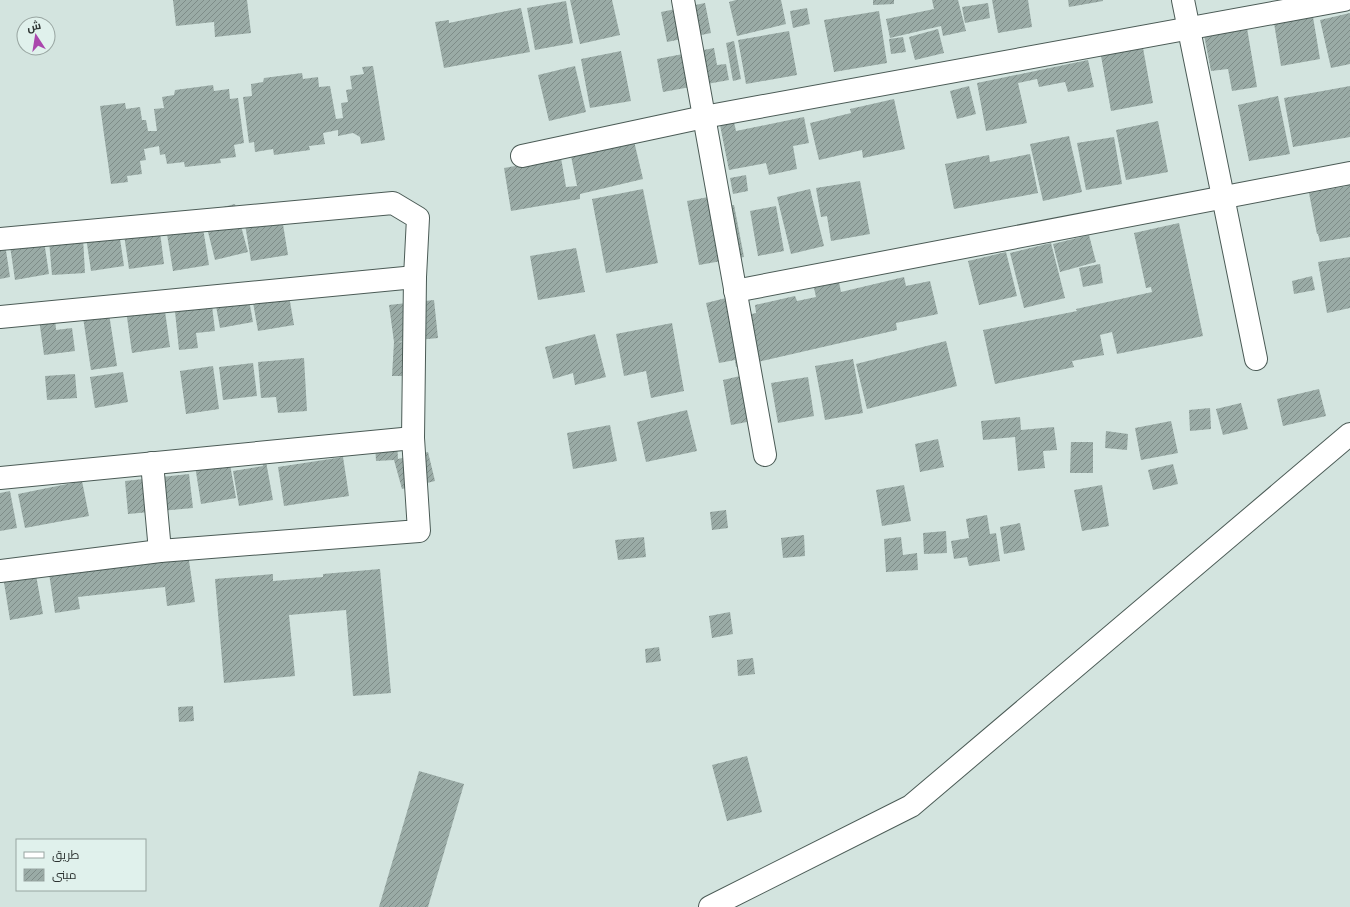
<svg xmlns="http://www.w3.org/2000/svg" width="1350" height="907" viewBox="0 0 1350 907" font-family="'Open Sans',Cairo,sans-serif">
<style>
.building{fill:url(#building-hatch)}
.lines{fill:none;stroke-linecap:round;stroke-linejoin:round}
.street-casing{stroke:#4b5b56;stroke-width:24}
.street{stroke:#fff;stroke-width:22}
</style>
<defs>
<pattern id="building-hatch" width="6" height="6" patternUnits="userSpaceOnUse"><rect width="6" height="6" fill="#9aaba6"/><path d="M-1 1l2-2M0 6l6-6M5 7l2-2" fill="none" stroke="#7e8c88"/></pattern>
</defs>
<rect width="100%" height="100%" fill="#d3e4df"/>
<g class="building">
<path d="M173 0H247L251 33 215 37 214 22 176 26Z"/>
<path d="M570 0H612L620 35 580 44Z"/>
<path d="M736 0H781L786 24 737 36 729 2Z"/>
<path d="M873 0H894V4L873 5Z"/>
<path d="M932 0H958L966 31 943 36 941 26 890 38 886 19 934 9Z"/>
<path d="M992 0H1028L1032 27 998 33Z"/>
<path d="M1068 0H1103V1L1069 7Z"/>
<path d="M566 1 573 43 535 50 527 8Z"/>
<path d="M705 3 711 33 667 42 661 12Z"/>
<path d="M988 3 990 18 965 23 962 7Z"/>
<path d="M521 8 530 52 444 68 435 22 449 20V23Z"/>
<path d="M807 8 810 24 793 28 790 11Z"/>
<path d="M879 11 887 63 834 72 824 20Z"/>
<path d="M1312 11 1320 59 1281 66 1274 23Z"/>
<path d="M1350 13V64L1331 68 1320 20Z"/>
<path d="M1247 28 1257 87 1232 91 1228 69 1211 71 1204 35Z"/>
<path d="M938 29 944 53 915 60 909 37Z"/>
<path d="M789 31 797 75 746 84 738 40Z"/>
<path d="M903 37 906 52 891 54 889 39Z"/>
<path d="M734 41 741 79 733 81 726 43Z"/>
<path d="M714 48 717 65 726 64 729 80 663 92 657 59Z"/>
<path d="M1143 48 1153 103 1111 111 1101 56Z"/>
<path d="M621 51 631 101 590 108 581 59Z"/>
<path d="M1088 60 1094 87 1068 92 1065 82 1039 87 1037 79 1018 83 1027 123 986 131 977 83Z"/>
<path d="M373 66 385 140 361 144 360 137 353 133 338 136V130L323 133 325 144 309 146 310 150 274 155 273 149 255 152 254 142 249 143 243 97 252 96 251 84 263 82 264 78 302 73 303 79 318 77 319 87 330 86 336 119 343 118 341 103 348 102 346 90 352 89 350 76 364 74 362 67Z"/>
<path d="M575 66 586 112 549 121 538 75Z"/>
<path d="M213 85 214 91 229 89 230 99 238 98 244 143 234 145 236 157 220 159 221 163 185 167 184 162 167 164 165 154 160 155 159 146 144 149 146 160 140 161 142 174 127 176 128 182 111 184 100 106 125 103 126 109 140 107 142 120H146L148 131H157L154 109 164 108 162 97 174 95 175 90Z"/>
<path d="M969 86 976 114 957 119 950 91Z"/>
<path d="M1350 86V137L1293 147 1284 98Z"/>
<path d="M1278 96 1290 154 1249 161 1238 105Z"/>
<path d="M894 99 905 149 863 158 862 150 819 160 810 123 851 113 850 109Z"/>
<path d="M804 117 809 143 793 146 797 169 769 175 766 163 729 170 720 125 734 122 736 131Z"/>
<path d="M1158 121 1168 172 1126 180 1116 130Z"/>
<path d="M1069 136 1082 192 1043 201 1030 144Z"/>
<path d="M1114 137 1122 184 1086 190 1077 143Z"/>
<path d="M634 141 643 179 580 194V199L511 211 504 168 561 158 566 187 577 186 571 156Z"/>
<path d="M1030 154 1038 193 954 209 945 164 989 155 990 162Z"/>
<path d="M746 175 748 191 733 194 730 178Z"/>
<path d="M1350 180V237L1320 242 1318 234H1317L1309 193 1347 186 1346 181Z"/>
<path d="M860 181 870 234 831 241 827 216 821 217 816 188Z"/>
<path d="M643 189 658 263 606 273 592 199Z"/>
<path d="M810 189 824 246 791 254 777 197Z"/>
<path d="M730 193 732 205H734L744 257 699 265 687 201Z"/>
<path d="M235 204 248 252 215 260 203 212Z"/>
<path d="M280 206 288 255 251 261 243 212Z"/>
<path d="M776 206 784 251 758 256 750 211Z"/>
<path d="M158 216 164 264 129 269 122 221Z"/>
<path d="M201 216 209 265 173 271 165 222Z"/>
<path d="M1179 223 1203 336 1117 354 1112 332 1100 335 1104 355 1072 361 1074 367 995 384 983 330 1077 311 1076 309 1152 292 1151 287 1146 288 1134 233Z"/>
<path d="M119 232 124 266 91 271 86 237Z"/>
<path d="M1089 235 1096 262 1060 272 1053 244Z"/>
<path d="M83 238 85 273 52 275 49 241Z"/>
<path d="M44 241 49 274 15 280 10 246Z"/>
<path d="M1051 243 1065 298 1024 308 1010 253Z"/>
<path d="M5 244 10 277 0 279V245Z"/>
<path d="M576 248 585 292 538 300 530 256Z"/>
<path d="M1006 252 1017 296 979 305 968 261Z"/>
<path d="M1350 257V308L1327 313 1318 262Z"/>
<path d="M1100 264 1103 283 1083 287 1079 268Z"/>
<path d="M1312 276 1315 290 1294 294 1292 281Z"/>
<path d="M904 277 906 286 930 281 938 314 896 323 897 330 736 367 735 360 719 363 706 303 726 298 730 319 756 313 755 305 795 296 797 301 816 297 814 288 839 282 841 292Z"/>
<path d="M287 284 294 325 258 331 251 291Z"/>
<path d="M247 289 253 322 220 328 214 295Z"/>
<path d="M163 297 170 347 132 353 125 303Z"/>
<path d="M211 297 215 331 196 333 198 348 179 350 174 302Z"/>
<path d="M434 300 438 338 397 342 412 343 410 376H392L394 342 389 305Z"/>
<path d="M108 307 117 366 91 370 82 311Z"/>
<path d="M55 317 56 330 72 328 75 351 44 355 39 319Z"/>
<path d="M672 323 684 391 651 398 646 371 624 376 616 334Z"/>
<path d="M595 334 606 377 575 385 573 373 553 379 545 347Z"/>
<path d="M946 341 957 386 867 409 856 364Z"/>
<path d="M304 358 307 411 278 413 276 397 261 398 258 362Z"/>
<path d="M853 359 863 413 825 420 815 366Z"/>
<path d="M253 363 257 396 223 400 219 367Z"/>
<path d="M213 366 219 409 186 414 180 371Z"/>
<path d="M123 372 128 402 95 408 90 377Z"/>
<path d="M75 374 77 398 47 400 45 376Z"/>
<path d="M740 376 768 418 731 425 723 380Z"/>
<path d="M808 377 814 416 778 423 771 383Z"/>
<path d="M1319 389 1326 416 1283 426 1277 399Z"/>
<path d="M1241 403 1248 429 1223 435 1216 409Z"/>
<path d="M1210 408 1211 429 1190 431 1189 410Z"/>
<path d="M687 410 697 451 646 462 637 422Z"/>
<path d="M1020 417 1021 430 1054 427 1057 450 1043 451 1045 468 1018 471 1015 437 983 440 981 421Z"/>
<path d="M1171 421 1178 453 1141 460 1135 428Z"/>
<path d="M610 425 617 461 573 469 567 433Z"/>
<path d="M1106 431 1128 434 1127 450 1105 448Z"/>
<path d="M938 439 944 467 920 472 915 444Z"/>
<path d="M1071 442H1093V473H1070Z"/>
<path d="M397 443 398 459 428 452 435 481 402 489 394 460 376 461 375 444Z"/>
<path d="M228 453 236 498 201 504 194 459Z"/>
<path d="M265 456 273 500 239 506 233 471 263 466 261 457Z"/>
<path d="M343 457 349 496 284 506 278 467Z"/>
<path d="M1173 464 1178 484 1153 490 1148 470Z"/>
<path d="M189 474 193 508 128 514 125 481Z"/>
<path d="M82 481 89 516 25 528 18 494Z"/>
<path d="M904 485 911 521 882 526 876 490Z"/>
<path d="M1102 485 1109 526 1082 531 1074 490Z"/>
<path d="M10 491 17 528 0 531V493Z"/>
<path d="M726 510 728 528 712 530 710 512Z"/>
<path d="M987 515 990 534 996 533 1000 561 969 566 967 557 954 559 951 541 969 538 966 519Z"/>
<path d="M1020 523 1025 550 1004 554 1000 527Z"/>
<path d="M946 531 947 553 924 554 923 533Z"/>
<path d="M804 535 805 556 783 558 781 538Z"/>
<path d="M644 537 646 557 618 560 615 540Z"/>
<path d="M901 537 903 555 917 553 918 570 886 572 884 539Z"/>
<path d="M187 547 195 602 167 606 165 587 78 597 80 609 55 613 48 567Z"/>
<path d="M34 564 43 614 10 620 2 570Z"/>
<path d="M380 569 391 693 353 696 346 610 289 615 295 676 224 683 215 579 273 574V581L323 577V574Z"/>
<path d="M730 612 733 634 712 638 709 616Z"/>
<path d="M659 647 661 661 646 663 645 649Z"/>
<path d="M753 658 755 674 738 676 737 660Z"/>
<path d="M193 706 194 721 179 722 178 707Z"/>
<path d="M747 756 762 812 727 821 712 765Z"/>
<path d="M419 771 464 784 428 907H379Z"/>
</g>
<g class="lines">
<g class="street-casing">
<g id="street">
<path d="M683 0 765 455"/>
<path d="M1183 0 1256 359"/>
<path d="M522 156 704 117 1344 0"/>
<path d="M0 239 393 203 418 218 415 277 413 438 419 531 160 551 0 571"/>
<path d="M735 291 1350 173"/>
<path d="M0 317 415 277"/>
<path d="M152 463 160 551"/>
<path d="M0 478 413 438"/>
<path d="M710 907 911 806 1350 434"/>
</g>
</g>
<use href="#street" class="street"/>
</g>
<rect x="16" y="839" width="130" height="52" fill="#e0f1ec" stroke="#98a5a1"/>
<rect x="24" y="852" width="20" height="6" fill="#ffffff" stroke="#98a5a1"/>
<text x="52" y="859" font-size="12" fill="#2c3331">طريق</text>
<rect x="24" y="869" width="20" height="12" fill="url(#building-hatch)" stroke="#98a5a1"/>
<text x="52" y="879" font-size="12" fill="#2c3331">مبنى</text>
<g transform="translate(36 36) rotate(348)"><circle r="19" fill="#e0f1ec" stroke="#98a5a1"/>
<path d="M0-3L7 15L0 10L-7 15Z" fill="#aa47ad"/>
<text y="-6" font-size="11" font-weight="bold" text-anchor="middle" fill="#2c3331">ش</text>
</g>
</svg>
